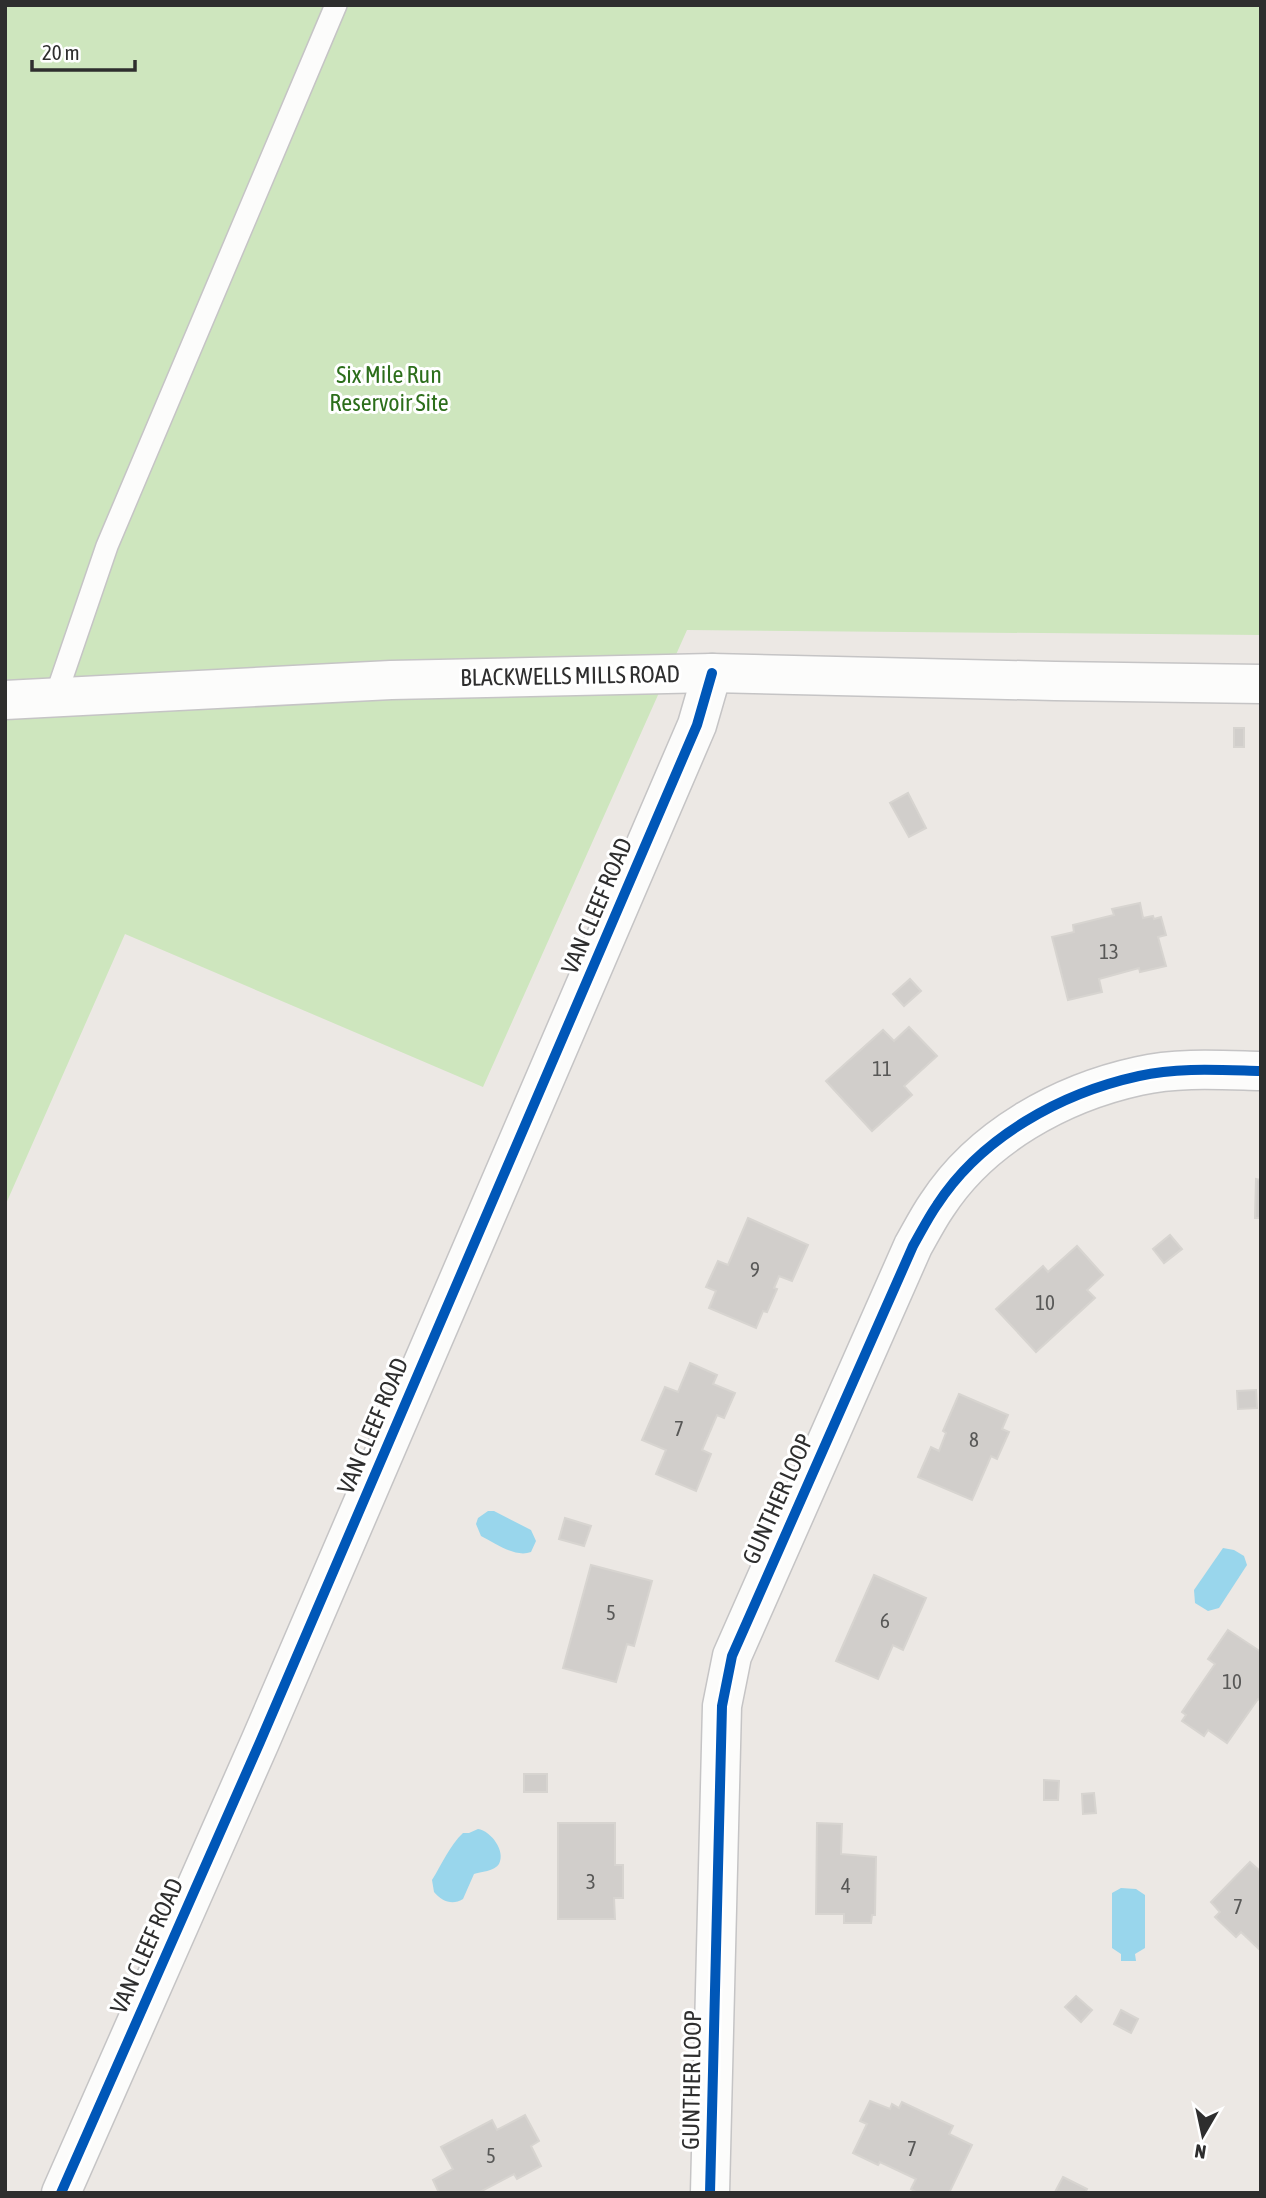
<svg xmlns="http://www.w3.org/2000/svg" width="1266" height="2198" viewBox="0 0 1266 2198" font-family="'Asap Condensed',sans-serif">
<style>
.green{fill:#cee6be}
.water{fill:#99d6ec}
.building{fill:#d1cecb;stroke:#d7d4d0;stroke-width:2}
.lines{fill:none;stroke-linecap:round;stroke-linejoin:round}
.service-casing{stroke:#c5c4c5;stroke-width:24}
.minor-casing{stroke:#c5c4c5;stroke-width:41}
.tertiary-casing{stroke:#c5c4c5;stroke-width:41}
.service{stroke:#fcfcfb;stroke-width:21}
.minor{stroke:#fcfcfb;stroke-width:38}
.tertiary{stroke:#fcfcfb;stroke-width:38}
.cycleway-casing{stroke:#fff;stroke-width:15}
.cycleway{stroke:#0057b8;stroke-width:10}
.labels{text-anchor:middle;stroke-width:6;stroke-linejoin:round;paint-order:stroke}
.number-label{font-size:21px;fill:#585857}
.park-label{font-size:24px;fill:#2c6e1b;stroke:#fff}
.street-label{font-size:24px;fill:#2e2e2e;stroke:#fff}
</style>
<rect width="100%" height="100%" fill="#ece8e4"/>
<path class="green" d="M5 5H1261V635L687 630 483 1087 125 934 5 1206Z"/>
<g class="water">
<path d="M488 1511H494L531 1530 536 1541 531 1552C515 1558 495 1543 481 1536L476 1524 478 1518Z"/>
<path d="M1223 1548 1234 1550 1244 1556 1247 1565 1219 1608 1208 1611 1195 1603 1194 1590Z"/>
<path d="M478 1829C491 1831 506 1851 499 1864 495 1871 480 1872 474 1874L463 1899C452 1906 442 1901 434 1892L432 1880C442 1864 450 1845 463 1833H469Z"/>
<path d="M1121 1888 1136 1889 1145 1895V1948L1135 1954 1136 1961H1121V1954L1112 1948V1893Z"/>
</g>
<g class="building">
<rect x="1234" y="728" width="10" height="19"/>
<path d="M908 793 926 828 909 837 890 803Z"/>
<path d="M1140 903 1143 918 1153 916 1154 919 1161 917 1166 935 1158 937 1166 966 1140 972 1139 968 1099 979 1102 992 1068 1000 1052 937 1074 932 1073 925 1114 915 1112 909Z"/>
<path d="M910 979 921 991 904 1006 893 994Z"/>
<path d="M909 1027 937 1056 904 1086 912 1095 872 1131 826 1081 883 1030 894 1041Z"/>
<path d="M1256 1179 1261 1180V1218H1255Z"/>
<path d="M748 1218 808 1245 792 1281 779 1276 774 1288 777 1289 767 1312 763 1311 756 1328 709 1308 716 1291 706 1287 718 1261 728 1265Z"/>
<path d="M1170 1235 1182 1249 1164 1263 1153 1249Z"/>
<path d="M1077 1246 1103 1275 1087 1290 1095 1298 1036 1352 996 1309 1043 1266 1048 1272Z"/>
<path d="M690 1363 717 1375 713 1384 735 1393 724 1418 717 1415 702 1450 711 1454 696 1491 656 1474 666 1450 642 1440 665 1387 678 1392Z"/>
<path d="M1256 1390 1257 1408 1238 1409 1237 1391Z"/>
<path d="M959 1394 1008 1415 1002 1429 1009 1432 997 1459 991 1456 972 1500 918 1477 931 1447 939 1451 946 1433 943 1431Z"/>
<path d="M565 1518 591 1526 584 1546 559 1539Z"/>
<path d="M591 1565 652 1581 634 1646 627 1644 616 1682 563 1668Z"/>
<path d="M874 1575 926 1598 903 1650 893 1645 878 1679 836 1661Z"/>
<path d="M1228 1630 1261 1652V1701L1258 1699 1227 1743 1208 1730 1204 1736 1182 1721 1186 1715 1182 1712 1215 1664 1208 1659Z"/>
<rect x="524" y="1774" width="23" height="18"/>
<path d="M1044 1780 1059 1781 1058 1800H1044Z"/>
<path d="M1094 1793 1096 1813 1083 1814 1082 1794Z"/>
<path d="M558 1823H615V1865H623V1898H614L615 1919H558Z"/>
<path d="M817 1823 842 1824 841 1854 876 1857 875 1915H872L871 1923H844V1914H816Z"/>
<path d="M1250 1862 1261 1872V1951L1241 1932 1236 1937 1215 1917 1220 1912 1211 1902Z"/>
<path d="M1076 1996 1092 2010 1081 2022 1065 2007Z"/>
<path d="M1121 2010 1138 2019 1131 2033 1114 2024Z"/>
<path d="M870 2101 890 2109 892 2104 899 2108 902 2102 953 2126 949 2134 972 2145 949 2193H918L911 2189 916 2179 880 2162 878 2165 853 2153 867 2124 860 2121Z"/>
<path d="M525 2115 539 2141 531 2146 541 2166 517 2179 514 2174 478 2193H439L433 2180 453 2169 441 2147 492 2120 497 2130Z"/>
<path d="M1063 2177 1087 2189 1085 2193 1055 2192Z"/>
</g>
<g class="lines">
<g class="service-casing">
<path id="service" d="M55 698 107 546 336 5"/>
</g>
<g class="minor-casing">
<path id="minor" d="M710 2193 722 1706 732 1656 913 1246C921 1232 928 1218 937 1205 981 1137 1061 1093 1139 1076 1178 1067 1221 1070 1261 1071"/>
</g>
<g class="tertiary-casing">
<g id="tertiary">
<path d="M5 700 391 680 712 673 1055 681 1261 684"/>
<path d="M61 2193 260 1742 697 725 712 673"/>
</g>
</g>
<use href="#service" class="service"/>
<use href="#minor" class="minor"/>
<use href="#tertiary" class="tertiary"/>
<g class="cycleway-casing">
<g id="cycleway">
<path d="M61 2193 260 1742 697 725 712 673"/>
<path d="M710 2193 722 1706 732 1656 913 1246C921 1232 928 1218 937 1205 981 1137 1061 1093 1139 1076 1178 1067 1221 1070 1261 1071"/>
</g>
</g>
<use href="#cycleway" class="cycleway"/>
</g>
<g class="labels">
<g class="number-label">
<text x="1109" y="959">13</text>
<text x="882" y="1076">11</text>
<text x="755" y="1277">9</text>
<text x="1045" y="1310">10</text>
<text x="679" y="1436">7</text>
<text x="974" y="1447">8</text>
<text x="611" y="1620">5</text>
<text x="885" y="1628">6</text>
<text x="1232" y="1689">10</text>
<text x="591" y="1889">3</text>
<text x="846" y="1893">4</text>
<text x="1238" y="1914">7</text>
<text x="912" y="2156">7</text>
<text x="491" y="2163">5</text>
</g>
<g class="park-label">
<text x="389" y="383">Six Mile Run<tspan x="389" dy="28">Reservoir Site</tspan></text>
</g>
<g class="street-label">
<text transform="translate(570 676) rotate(-1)" y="8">BLACKWELLS MILLS ROAD</text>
<text transform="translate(597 906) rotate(-67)" y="8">VAN CLEEF ROAD</text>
<text transform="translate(373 1426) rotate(-67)" y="8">VAN CLEEF ROAD</text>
<text transform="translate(778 1499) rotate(-66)" y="8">GUNTHER LOOP</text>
<text transform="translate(147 1946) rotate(-66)" y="8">VAN CLEEF ROAD</text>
<text transform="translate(692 2080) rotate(-89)" y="8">GUNTHER LOOP</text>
</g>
</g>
<rect width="1266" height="2198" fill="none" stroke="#2e2e2e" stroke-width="14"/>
<g transform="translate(1203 2135) rotate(189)" stroke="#ffffff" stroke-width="5" paint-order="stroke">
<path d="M0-5L12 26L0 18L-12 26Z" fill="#2e2e2e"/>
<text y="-10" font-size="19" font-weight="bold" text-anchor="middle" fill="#2e2e2e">N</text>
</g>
<path d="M32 60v10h103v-10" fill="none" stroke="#2e2e2e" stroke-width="3.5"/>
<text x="42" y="60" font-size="21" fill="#2e2e2e" stroke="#ffffff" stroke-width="5" paint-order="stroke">20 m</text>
</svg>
